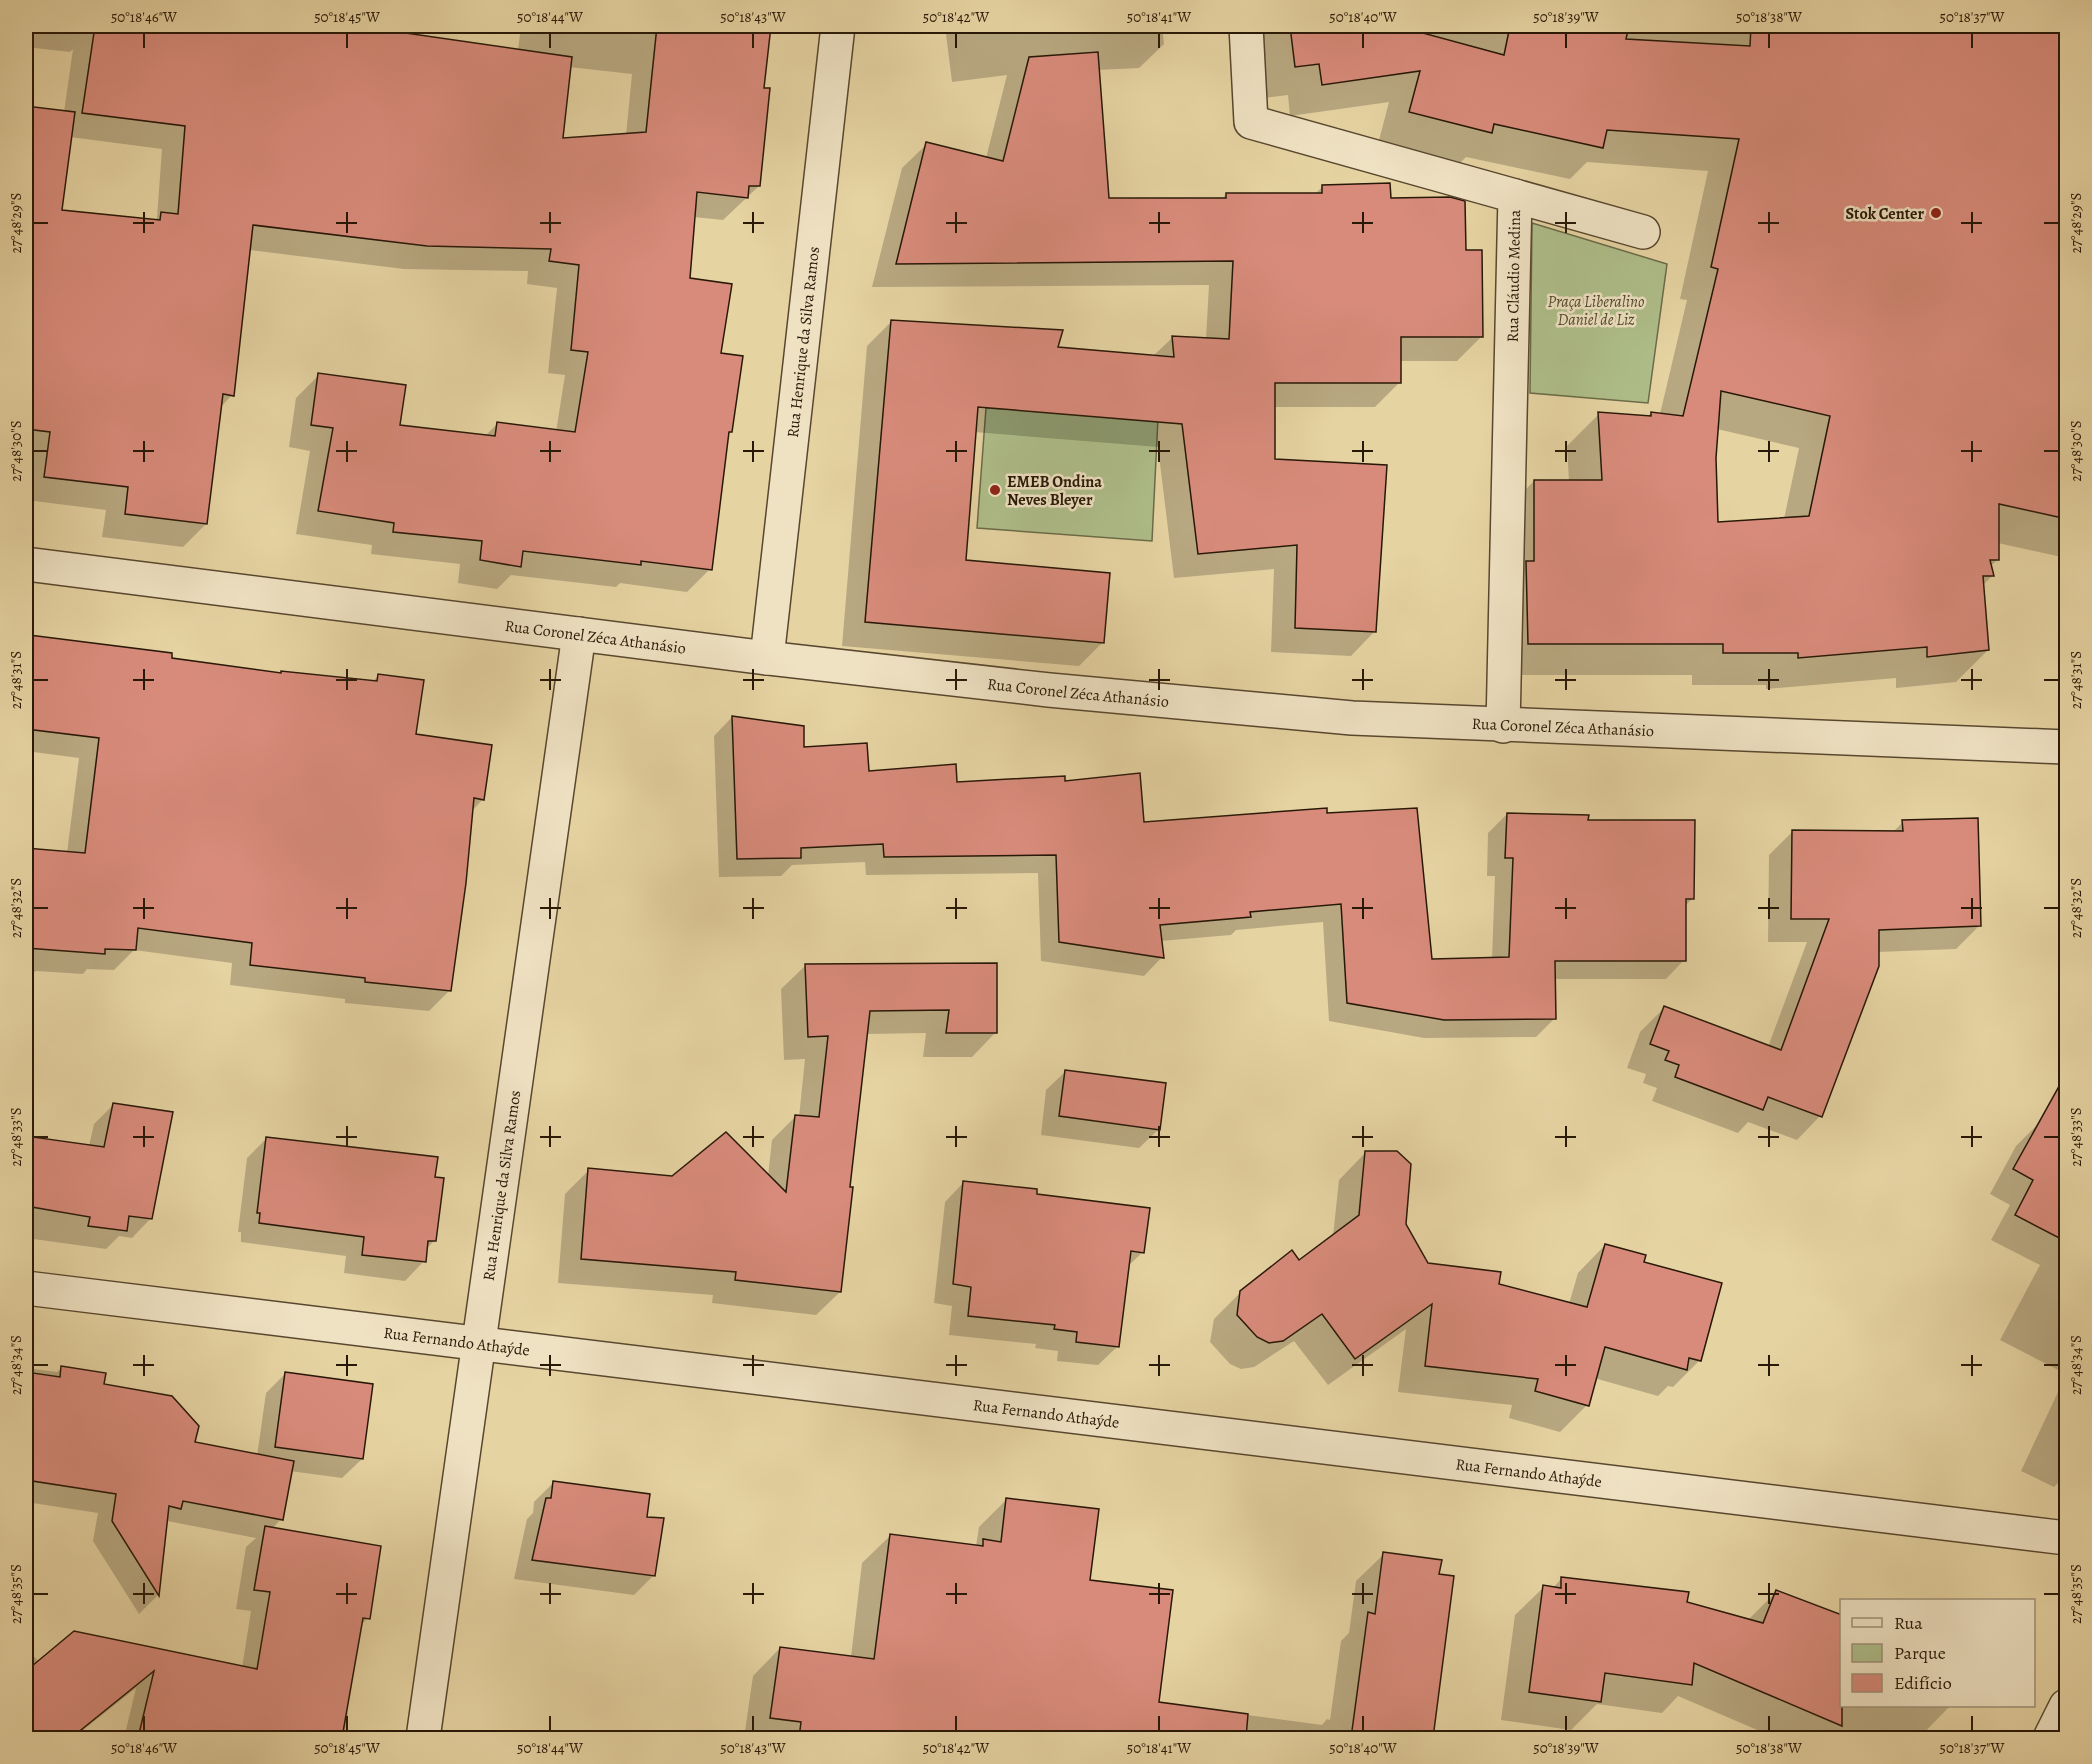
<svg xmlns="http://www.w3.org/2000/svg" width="2092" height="1764" viewBox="0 0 2092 1764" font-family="Alegreya,serif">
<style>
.green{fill:#aebe8a;stroke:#6b6b48;stroke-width:1.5}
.shadow{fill:#0003;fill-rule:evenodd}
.building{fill:#d88b7b;stroke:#281807;stroke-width:1.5;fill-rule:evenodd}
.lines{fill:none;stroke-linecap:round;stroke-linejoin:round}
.minor-casing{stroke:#58472e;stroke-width:36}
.minor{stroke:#efe2c3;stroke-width:33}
.ticks{fill:none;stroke:#281807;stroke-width:2}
.poi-dot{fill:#8f2418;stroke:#efe2c3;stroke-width:2}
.labels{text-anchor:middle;stroke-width:5;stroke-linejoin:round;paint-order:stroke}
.poi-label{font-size:16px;font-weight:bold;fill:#281807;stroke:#efe2c3;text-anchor:end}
.street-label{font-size:16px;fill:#281807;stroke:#efe2c3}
.park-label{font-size:16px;font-style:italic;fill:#504a2e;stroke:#efe2c3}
.neatline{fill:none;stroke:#281807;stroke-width:2}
.ticks-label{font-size:15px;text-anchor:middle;fill:#281807}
</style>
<rect width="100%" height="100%" fill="#e6d3a2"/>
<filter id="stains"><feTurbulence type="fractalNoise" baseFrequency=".00333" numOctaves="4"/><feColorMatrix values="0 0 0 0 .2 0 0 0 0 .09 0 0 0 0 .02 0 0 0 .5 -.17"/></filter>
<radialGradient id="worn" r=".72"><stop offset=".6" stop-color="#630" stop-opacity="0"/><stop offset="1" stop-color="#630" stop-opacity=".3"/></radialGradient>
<g class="green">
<path d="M1532 223 1667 264 1648 403 1530 393Z"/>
<path d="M986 408 1158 418 1152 541 977 528Z"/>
</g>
<g class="shadow">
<path d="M26 26H362L361 27 518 50 521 26H770L763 89 759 186 723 220 694 217 688 280 720 355 731 431 727 435 710 569 687 592 620 583 616 587 511 575 497 589 458 583 460 564 371 554 372 545 296 534 310 451 289 447 296 398 319 375 399 426 485 436 497 424 556 432 565 375 548 373 557 288 527 284 528 271 404 269 249 250 232 395 220 408 206 524 183 547 102 537 106 510 26 500V107L64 112 73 49 70 52 26 47ZM569 67 632 74 626 135 561 140ZM70 137 162 149 157 218 154 221 60 211Z"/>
<path d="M945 26H1162L1164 44 1139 68 1098 70 1108 199H1222L1226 194H1315L1323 186 1389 200 1464 251 1482 336 1457 361H1400V382L1375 407H1273V461L1375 631 1351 656 1271 652 1274 569 1174 578 1158 447 974 432 964 562 1103 642 1079 666 842 646 867 346 892 321 1056 348 1153 356 1172 338 1206 339 1209 285 872 287 902 168 927 144 986 158 1007 75 952 82Z"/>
<path d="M1257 26H2066V558L1998 543V559L1990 567 1992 576 1983 585 1988 650 1956 682 1896 688V678L1766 689V685H1692V675H1496L1502 513 1534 481H1569L1567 446 1599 414 1647 417 1651 413 1660 414 1687 300 1680 299 1708 171 1587 162 1570 179 1466 157 1459 164 1378 144 1389 102 1290 116 1288 95 1264 98ZM1717 429 1799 448 1784 519 1716 524 1715 458Z"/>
<path d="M29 636 170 659 280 674 282 672 372 682 378 676 415 735 483 799 472 811 449 991 429 1011 345 1003V999L230 985 232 963 134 950 114 970 87 969 83 974 36 971 32 974H26V850L67 853 79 758 26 751V640Z"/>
<path d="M732 717 803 749 867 773 956 784 1064 782 1143 824 1326 815 1431 961 1492 959 1495 876H1487L1488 833 1507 814 1587 822 1692 899 1684 907V960L1666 979H1554L1555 1018 1536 1037 1424 1038 1329 1021 1323 922 1236 930 1231 935 1160 941 1162 957 1144 976 1041 961 1038 873 866 875 865 862 792 865 781 876 719 877 714 736Z"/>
<path d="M1903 822 1980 925 1956 949 1877 952 1820 1116 1797 1140 1748 1122 1738 1133 1652 1101 1657 1088 1643 1083 1646 1074 1627 1068 1640 1032 1664 1008 1768 1047 1807 942H1768L1769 855 1792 832 1892 833Z"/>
<path d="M995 964V1033L972 1057H923L926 1033 866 1034 848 1188 840 1292 816 1315 712 1303 713 1295 558 1283 565 1194 589 1170 673 1177 768 1176 772 1140 796 1116 799 1117 805 1059 784 1060 781 989 805 966Z"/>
<path d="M1066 1071 1159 1129 1139 1148 1041 1135 1046 1090Z"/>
<path d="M113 1105 151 1218 132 1238 119 1236 106 1249 26 1238V1137L89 1146 94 1124Z"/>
<path d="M2041 1121 2066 1135V1374L2000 1340 2040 1265 1991 1240 2010 1205 1990 1194 2016 1146Z"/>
<path d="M266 1139 434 1179 435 1240 426 1249 424 1261 405 1281 344 1273 346 1256 241 1242V1232H238L247 1158Z"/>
<path d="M1366 1152 1427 1265 1569 1304 1578 1273 1605 1245 1642 1263 1700 1360 1673 1387 1668 1386 1658 1396 1594 1378 1587 1405 1560 1432 1509 1418 1512 1405 1398 1392 1406 1329 1328 1385 1294 1341 1254 1367 1241 1369 1230 1364 1210 1342 1214 1319 1241 1292 1299 1262 1333 1236 1339 1180Z"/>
<path d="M964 1182 1035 1195 1143 1252 1127 1267 1118 1346 1098 1365 1057 1361 1058 1351 1035 1348 1036 1344 949 1335 952 1306 934 1303 945 1202Z"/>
<path d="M26 1368 57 1372 62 1368 102 1386 193 1444 257 1456 266 1393 285 1374 362 1459 342 1478 290 1471 281 1519 272 1529 368 1618 360 1626 345 1713H348L344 1738H124L136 1688 73 1738H26V1657L31 1653 39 1662 242 1668 251 1611 236 1609 246 1547 256 1538 167 1521 157 1596 139 1614 93 1541 98 1513 26 1502Z"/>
<path d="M2066 1375V1475L2054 1487 2021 1471Z"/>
<path d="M554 1482 645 1518 654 1575 634 1595 514 1579 527 1519 533 1513 534 1502Z"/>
<path d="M1006 1500 1088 1581 1157 1703 1322 1725 1327 1719 1330 1720 1341 1641 1349 1633 1356 1581 1384 1554 1438 1576 1452 1577 1431 1738H744L753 1676 780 1648 851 1657 862 1563 890 1536 976 1546 979 1527Z"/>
<path d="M1562 1578 1685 1603 1748 1620 1776 1592 1842 1706H1950L1919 1738 1902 1730 1907 1738H1776L1678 1696 1662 1713 1597 1704 1571 1730 1501 1720 1515 1615 1544 1587 1553 1588Z"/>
</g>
<g class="building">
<path d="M95 26H357L572 57 563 138 646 132 657 26H771L764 88H770L760 186H749L748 198 697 192 690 278 732 284 721 353 743 356 732 432H729L712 570 641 561V565L523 551 521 567 480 560 482 541 393 532 394 523 318 511 333 428 311 425 318 373 406 385 400 425 495 436 497 422 575 432 588 352 571 350 579 265 549 261 551 249 427 246 253 225 234 396 223 394 207 524 125 514 128 487 44 477 50 432 26 429V106L75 112 62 210 160 220 161 212 178 214 185 126 82 113Z"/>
<path d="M1290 26H1419V32L1504 55 1510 26H1629L1626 39 1750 46 1751 26H2067V519L1999 504V560H1990L1994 576H1983L1989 650 1927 657V647L1798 658V653H1723V644H1528L1526 561H1534V480H1602L1598 412 1651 416V412L1683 416 1718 269 1711 267 1739 139 1607 130 1603 148 1494 124 1492 133 1409 112 1420 71 1322 85 1319 64 1295 67ZM1721 391 1830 416 1809 516 1718 522 1716 458Z"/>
<path d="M1098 52 1109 198H1226V193H1322V185L1390 183 1391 198 1450 197 1465 201 1466 250H1482L1483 337H1401V383H1275V459L1387 465 1376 632 1295 628 1297 545 1198 554 1182 424 978 407 966 560 1110 573 1104 643 865 622 891 320 1063 330 1058 347 1174 357 1172 336 1229 339 1233 261 896 264 926 142 1003 161 1029 57Z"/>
<path d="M29 635 172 653V658L281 673V671L377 681 378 674 424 680 416 734 492 745 484 800 474 798 466 883 451 991 365 982V978L250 965 252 943 138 928 136 950 105 949V954L26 948V848L85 853 99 738 26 729V662Z"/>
<path d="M732 716 804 726V747L867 743 869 771 956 764 957 782 1065 776V781L1140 773 1144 822 1327 808V813L1417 808 1432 959 1509 957 1513 858H1505L1507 813 1589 815 1588 820H1695L1694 899H1686V961H1555L1556 1019 1444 1020 1347 1003 1341 904 1250 912 1251 917 1160 925 1164 958 1059 942 1056 855 884 857 883 844 801 848V858L737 859Z"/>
<path d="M1978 818 1981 926 1879 930V966L1822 1117 1768 1097 1763 1110 1675 1077 1679 1065 1665 1060 1669 1051 1650 1044 1664 1006 1781 1050 1829 919H1791L1792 830 1903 831 1902 820Z"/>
<path d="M997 963V1033H946L949 1010 870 1011 850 1187H853L841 1292 735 1280 736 1272 581 1259 588 1168 672 1176 726 1132 786 1192 795 1115 819 1117 828 1036 808 1037 805 964Z"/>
<path d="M1065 1070 1166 1083 1160 1130 1059 1116Z"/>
<path d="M2067 1072V1242L2015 1215 2033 1180 2013 1169Z"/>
<path d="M113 1103 173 1112 152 1219 129 1216 127 1231 88 1226 90 1217 26 1206V1136L104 1147Z"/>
<path d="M266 1137 438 1157 435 1177 444 1178 436 1241H428L426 1262 362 1255 364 1237 259 1223 260 1213H257Z"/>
<path d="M1365 1151H1397L1411 1164 1406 1224 1428 1263 1501 1272 1499 1284 1587 1307 1605 1244 1646 1255 1644 1262 1722 1283 1701 1361 1689 1358 1687 1370 1605 1347 1589 1406 1535 1391 1538 1379 1425 1366 1432 1304 1355 1359 1322 1314 1283 1341 1269 1343 1257 1337 1237 1315 1240 1291 1292 1250 1299 1260 1359 1215Z"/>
<path d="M963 1181 1037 1189V1194L1150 1208 1144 1253 1131 1251 1119 1347 1076 1342 1077 1332 1054 1329 1055 1325 968 1316 971 1287 953 1284Z"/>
<path d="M61 1366 106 1373 104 1384 172 1396 199 1426 195 1442 294 1461 283 1520 183 1501 181 1509 169 1506 159 1596 112 1521 116 1494 26 1480V1372L60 1377Z"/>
<path d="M285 1372 373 1384 363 1459 275 1447Z"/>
<path d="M553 1481 650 1494 647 1517 664 1518 655 1576 532 1560 546 1498H551Z"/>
<path d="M1006 1498 1099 1509 1090 1580 1173 1590 1159 1702 1248 1714 1246 1738H799L801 1722 770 1718 780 1647 874 1659 890 1534 983 1546V1539L1001 1542Z"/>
<path d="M265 1526 381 1546 370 1619 363 1618 342 1738H138L154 1671 71 1738H26V1671L74 1631 257 1669 270 1592 254 1590Z"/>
<path d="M1383 1552 1442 1560 1439 1574 1454 1576 1433 1738H1351L1368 1612 1375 1614Z"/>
<path d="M1561 1577 1689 1592 1687 1602 1763 1623 1776 1590 1842 1615V1726L1694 1663 1692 1685 1605 1673 1601 1702 1529 1692 1543 1585 1561 1588Z"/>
</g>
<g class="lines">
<g class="minor-casing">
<g id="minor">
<path d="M1246 26 1251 122 1515 196 1503 726"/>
<path d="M1515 196 1643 232"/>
<path id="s1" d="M26 564 767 658 1049 690 1352 718 2066 747"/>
<path id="s2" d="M767 658 838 26"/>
<path id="s3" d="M26 1288 2066 1538"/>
<path id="s4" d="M423 1738 579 634"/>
<path d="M2050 1738 2066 1706"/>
</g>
</g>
<use href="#minor" class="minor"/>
</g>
<path class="ticks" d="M144 33V48M347 33V48M550 33V48M753 33V48M956 33V48M1159 33V48M1363 33V48M1566 33V48M1769 33V48M1972 33V48M144 212V233M347 212V233M550 212V233M753 212V233M956 212V233M1159 212V233M1363 212V233M1566 212V233M1769 212V233M1972 212V233M33 223H48M133 223H154M336 223H357M540 223H561M743 223H764M946 223H967M1149 223H1170M1352 223H1373M1555 223H1576M1758 223H1779M1961 223H1982M2044 223H2059M144 441V462M347 441V462M550 441V462M753 441V462M956 441V462M1159 441V462M1363 441V462M1566 441V462M1769 441V462M1972 441V462M33 451H48M133 451H154M336 451H357M540 451H561M743 451H764M946 451H967M1149 451H1170M1352 451H1373M1555 451H1576M1758 451H1779M1961 451H1982M2044 451H2059M144 669V690M347 669V690M550 669V690M753 669V690M956 669V690M1159 669V690M1363 669V690M1566 669V690M1769 669V690M1972 669V690M33 680H48M133 680H154M336 680H357M540 680H561M743 680H764M946 680H967M1149 680H1170M1352 680H1373M1555 680H1576M1758 680H1779M1961 680H1982M2044 680H2059M144 898V919M347 898V919M550 898V919M753 898V919M956 898V919M1159 898V919M1363 898V919M1566 898V919M1769 898V919M1972 898V919M33 908H48M133 908H154M336 908H357M540 908H561M743 908H764M946 908H967M1149 908H1170M1352 908H1373M1555 908H1576M1758 908H1779M1961 908H1982M2044 908H2059M144 1126V1147M347 1126V1147M550 1126V1147M753 1126V1147M956 1126V1147M1159 1126V1147M1363 1126V1147M1566 1126V1147M1769 1126V1147M1972 1126V1147M33 1137H48M133 1137H154M336 1137H357M540 1137H561M743 1137H764M946 1137H967M1149 1137H1170M1352 1137H1373M1555 1137H1576M1758 1137H1779M1961 1137H1982M2044 1137H2059M144 1355V1376M347 1355V1376M550 1355V1376M753 1355V1376M956 1355V1376M1159 1355V1376M1363 1355V1376M1566 1355V1376M1769 1355V1376M1972 1355V1376M33 1365H48M133 1365H154M336 1365H357M540 1365H561M743 1365H764M946 1365H967M1149 1365H1170M1352 1365H1373M1555 1365H1576M1758 1365H1779M1961 1365H1982M2044 1365H2059M144 1583V1604M347 1583V1604M550 1583V1604M753 1583V1604M956 1583V1604M1159 1583V1604M1363 1583V1604M1566 1583V1604M1769 1583V1604M33 1594H48M133 1594H154M336 1594H357M540 1594H561M743 1594H764M946 1594H967M1149 1594H1170M1352 1594H1373M1555 1594H1576M1758 1594H1779M2044 1594H2059M144 1716V1731M347 1716V1731M550 1716V1731M753 1716V1731M956 1716V1731M1159 1716V1731M1363 1716V1731M1566 1716V1731M1769 1716V1731M1972 1716V1731"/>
<g class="poi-dot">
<circle cx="1936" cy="213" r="6"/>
<circle cx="995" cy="490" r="6"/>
</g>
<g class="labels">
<g class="poi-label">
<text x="1924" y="219">Stok Center</text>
<text x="1007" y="487" text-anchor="start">EMEB Ondina<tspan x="1007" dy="18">Neves Bleyer</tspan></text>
</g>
<g class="street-label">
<text transform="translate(1513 276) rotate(-89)" y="6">Rua Cláudio Medina</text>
<text dy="6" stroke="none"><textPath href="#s2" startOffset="318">Rua Henrique da Silva Ramos</textPath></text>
<text dy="6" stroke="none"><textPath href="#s1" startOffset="574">Rua Coronel Zéca Athanásio</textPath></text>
<text dy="6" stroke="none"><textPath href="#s1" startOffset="1060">Rua Coronel Zéca Athanásio</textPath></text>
<text dy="6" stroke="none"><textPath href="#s1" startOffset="1546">Rua Coronel Zéca Athanásio</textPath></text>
<text dy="6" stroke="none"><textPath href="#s4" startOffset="558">Rua Henrique da Silva Ramos</textPath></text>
<text dy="6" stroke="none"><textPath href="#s3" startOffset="434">Rua Fernando Athaýde</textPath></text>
<text dy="6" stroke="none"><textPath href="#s3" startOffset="1028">Rua Fernando Athaýde</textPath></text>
<text dy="6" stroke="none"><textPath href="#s3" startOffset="1514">Rua Fernando Athaýde</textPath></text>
</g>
<g class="park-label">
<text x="1596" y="307">Praça Liberalino<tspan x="1596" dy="18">Daniel de Liz</tspan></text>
</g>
</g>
<rect width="2092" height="1764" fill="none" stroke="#e6d3a2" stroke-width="66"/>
<rect x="1840" y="1599" width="195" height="108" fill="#efe2c3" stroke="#9f9178" stroke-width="1.5"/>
<rect x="1852" y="1618" width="30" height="9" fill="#efe2c3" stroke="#9f9178" stroke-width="1.5"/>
<text x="1894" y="1629" font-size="18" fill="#281807">Rua</text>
<rect x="1852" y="1644" width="30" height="18" fill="#aebe8a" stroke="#9f9178" stroke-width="1.5"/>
<text x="1894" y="1659" font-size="18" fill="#281807">Parque</text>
<rect x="1852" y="1674" width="30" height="18" fill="#d88b7b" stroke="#9f9178" stroke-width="1.5"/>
<text x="1894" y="1689" font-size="18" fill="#281807">Edifício</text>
<rect x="33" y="33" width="2026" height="1698" class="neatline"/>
<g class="ticks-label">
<text x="144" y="22">50°18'46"W</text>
<text x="347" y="22">50°18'45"W</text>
<text x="550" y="22">50°18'44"W</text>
<text x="753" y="22">50°18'43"W</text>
<text x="956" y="22">50°18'42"W</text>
<text x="1159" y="22">50°18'41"W</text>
<text x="1363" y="22">50°18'40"W</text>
<text x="1566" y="22">50°18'39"W</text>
<text x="1769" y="22">50°18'38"W</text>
<text x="1972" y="22">50°18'37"W</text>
<text transform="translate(16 223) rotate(-90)" y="5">27°48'29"S</text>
<text transform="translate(2076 223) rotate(-90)" y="5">27°48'29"S</text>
<text transform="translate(16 451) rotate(-90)" y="5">27°48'30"S</text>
<text transform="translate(2076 451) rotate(-90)" y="5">27°48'30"S</text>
<text transform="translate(16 680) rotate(-90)" y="5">27°48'31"S</text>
<text transform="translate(2076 680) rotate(-90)" y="5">27°48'31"S</text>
<text transform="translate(16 908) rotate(-90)" y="5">27°48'32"S</text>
<text transform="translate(2076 908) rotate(-90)" y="5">27°48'32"S</text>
<text transform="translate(16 1137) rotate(-90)" y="5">27°48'33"S</text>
<text transform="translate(2076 1137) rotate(-90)" y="5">27°48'33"S</text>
<text transform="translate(16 1365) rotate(-90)" y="5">27°48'34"S</text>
<text transform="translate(2076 1365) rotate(-90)" y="5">27°48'34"S</text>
<text transform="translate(16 1594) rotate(-90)" y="5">27°48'35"S</text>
<text transform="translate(2076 1594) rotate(-90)" y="5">27°48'35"S</text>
<text x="144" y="1753">50°18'46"W</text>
<text x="347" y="1753">50°18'45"W</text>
<text x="550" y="1753">50°18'44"W</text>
<text x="753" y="1753">50°18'43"W</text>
<text x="956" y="1753">50°18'42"W</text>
<text x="1159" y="1753">50°18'41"W</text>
<text x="1363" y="1753">50°18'40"W</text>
<text x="1566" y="1753">50°18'39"W</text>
<text x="1769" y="1753">50°18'38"W</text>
<text x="1972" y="1753">50°18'37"W</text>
</g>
<rect width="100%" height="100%" filter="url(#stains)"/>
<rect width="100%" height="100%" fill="url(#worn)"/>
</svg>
